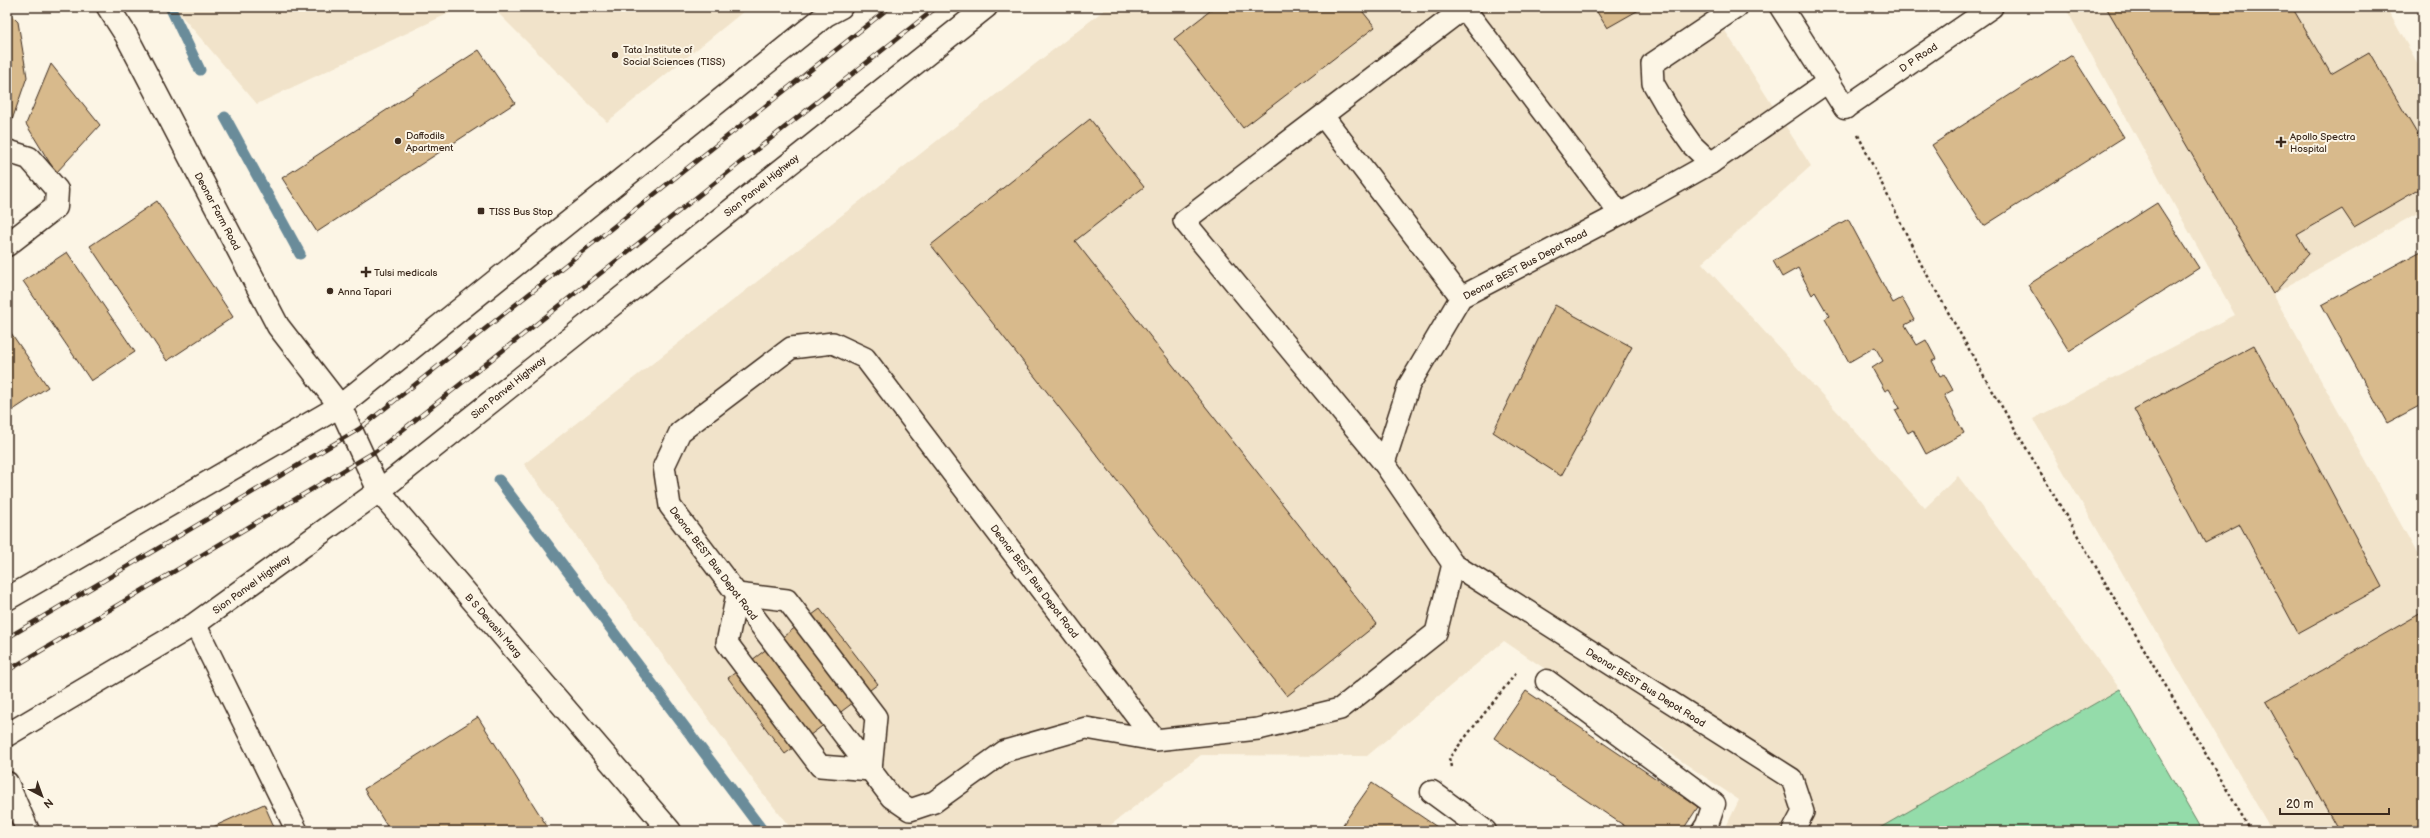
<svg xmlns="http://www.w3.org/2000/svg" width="2430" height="838" viewBox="0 0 2430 838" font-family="'Balsamiq Sans',sans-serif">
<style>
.built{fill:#f1e3ca}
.green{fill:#94dcaa;stroke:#688364}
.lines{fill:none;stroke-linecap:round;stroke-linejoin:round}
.stream{stroke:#6b8c9a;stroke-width:11}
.building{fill:#d8ba8c;stroke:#3b2a1e}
.service-casing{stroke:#3b2a1e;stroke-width:24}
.minor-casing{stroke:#3b2a1e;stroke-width:25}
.secondary-casing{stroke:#3b2a1e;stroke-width:25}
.trunk-casing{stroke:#3b2a1e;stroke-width:25}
.path{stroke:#3b2a1e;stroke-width:2.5;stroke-dasharray:3 3;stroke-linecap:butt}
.service{stroke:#fcf5e5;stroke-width:21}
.minor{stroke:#fcf5e5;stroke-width:22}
.secondary{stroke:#fcf5e5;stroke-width:22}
.trunk{stroke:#fcf5e5;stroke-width:22}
.rail-casing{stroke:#3b2a1e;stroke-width:4.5}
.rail{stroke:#fcf5e5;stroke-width:3;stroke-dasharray:9;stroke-linecap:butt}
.poi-dot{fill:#3b2a1e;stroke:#fcf5e5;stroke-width:1.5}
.labels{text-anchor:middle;stroke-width:4;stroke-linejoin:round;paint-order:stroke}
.poi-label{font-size:10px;fill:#3b2a1e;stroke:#fcf5e5;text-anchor:start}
.street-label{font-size:10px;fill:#3b2a1e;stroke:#fcf5e5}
</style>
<rect width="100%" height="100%" fill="#fcf5e5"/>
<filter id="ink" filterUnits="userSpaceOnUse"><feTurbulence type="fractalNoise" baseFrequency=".025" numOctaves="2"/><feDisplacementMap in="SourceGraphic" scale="8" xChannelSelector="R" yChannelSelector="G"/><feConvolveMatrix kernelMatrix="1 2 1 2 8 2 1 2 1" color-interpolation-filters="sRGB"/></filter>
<g filter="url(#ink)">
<g class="built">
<path d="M174 7H462L257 104Z"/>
<path d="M492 7H749L607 122Z"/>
<path d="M1108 7H1710L1811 166 1702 263 1925 508 1958 476 2120 689 1879 829 1880 831H1724L1739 800 1504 641 1367 756 1201 755 1103 831H793L761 791 524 464Z"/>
<path d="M2065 7H2386L2423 73V210L2273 294 2423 564V831H2272L2033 419 2235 315Z"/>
</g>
<path class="green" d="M2120 689 2202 831H1880L1878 829Z"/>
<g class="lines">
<g class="stream">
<path d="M170 7 200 70"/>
<path d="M225 117 300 254"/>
<path d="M499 480 763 831"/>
</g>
</g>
<g class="building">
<path d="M1215 7H1359L1375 27 1243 128 1174 39Z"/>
<path d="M1594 7H1644L1607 28Z"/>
<path d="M2106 7H2292L2331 74 2369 52 2423 144V187L2354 227 2342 209 2297 235 2309 254 2273 294Z"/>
<path d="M7 11 18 22 27 77 11 123 7 122Z"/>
<path d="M479 50 515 103 317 232 282 178Z"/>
<path d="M2072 55 2124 137 1984 226 1932 145Z"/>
<path d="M51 64 100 125 56 173 26 124Z"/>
<path d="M1090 119 1144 187 1075 241 1377 624 1287 696 931 245Z"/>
<path d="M157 201 233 317 167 361 90 246Z"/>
<path d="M2157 203 2199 268 2069 351 2028 285Z"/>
<path d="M1848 219 1893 303 1902 298 1914 320 1905 325 1917 345 1926 340 1936 359 1932 361 1940 376 1944 374 1953 390 1944 395 1964 433 1926 454 1913 430 1908 433 1895 410 1900 408 1889 389 1885 391 1872 368 1883 361 1875 347 1849 362 1825 319 1829 316 1815 292 1812 295 1798 268 1782 277 1773 261Z"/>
<path d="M2423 250V404L2387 423 2322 305Z"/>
<path d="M67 252 135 352 91 381 23 281Z"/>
<path d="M1555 305 1632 347 1561 476 1493 432Z"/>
<path d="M7 327 48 387 7 414Z"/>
<path d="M2254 345 2382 587 2298 633 2240 525 2205 543 2134 409Z"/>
<path d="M820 609 878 684 785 754 728 678Z"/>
<path d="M2423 612V831H2339L2266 702Z"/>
<path d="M1526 691 1698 807 1682 831H1632L1494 738Z"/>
<path d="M478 717 550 831H390L364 789Z"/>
<path d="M1372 783 1443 831 1339 830Z"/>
<path d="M264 804 276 831H204Z"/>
</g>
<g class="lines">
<g class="service-casing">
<g id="service">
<path d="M1845 108 1992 7"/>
<path d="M1323 116 1461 297"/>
<path d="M1711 163 1692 145 1675 121 1653 83 1652 64 1737 7"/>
<path d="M1384 463 1184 221 1464 8 1620 214"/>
<path d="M737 594 787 600 876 717 871 770 820 766 727 643Z"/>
<path d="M195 624 297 831"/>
<path d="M1155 740 865 358 833 343 791 348 680 432 664 466 670 506 891 797 910 810 934 802 1005 751 1086 728 1155 740 1258 729 1340 709 1436 633 1453 564"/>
<path d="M1793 831 1803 812 1792 779 1453 564 1384 463 1409 385 1461 297 1620 214 1711 163 1829 81"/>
</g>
</g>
<g class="minor-casing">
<g id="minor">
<path d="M108 7 126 35 278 326 340 406"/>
<path d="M1781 7 1845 108"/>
<path d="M7 151 29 158 57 190 56 207 7 245"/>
<path d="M1547 681 1714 804 1707 825 1703 831"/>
<path d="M7 783 28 831"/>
<path d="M1432 792 1485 831"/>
</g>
</g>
<g class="secondary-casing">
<path id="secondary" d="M340 406 379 491 670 831"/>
</g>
<g class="trunk-casing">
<g id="trunk">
<path d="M7 599 340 406 826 15 841 7"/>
<path d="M7 735 195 624 379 491 986 7"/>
</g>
</g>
<g class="path">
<path d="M1858 135 1921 264 1988 383 2251 831"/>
<path d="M1451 767 1449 758 1517 672"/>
</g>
<use href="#service" class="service"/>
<use href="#minor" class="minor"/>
<use href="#secondary" class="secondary"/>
<use href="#trunk" class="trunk"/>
<g class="rail-casing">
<g id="rail">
<path d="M7 638 359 429 890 7"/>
<path d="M7 671 376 451 937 7"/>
</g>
</g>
<use href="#rail" class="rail"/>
</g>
</g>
<g class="poi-dot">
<circle cx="615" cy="55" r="4"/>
<circle cx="398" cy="141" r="4"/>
<path d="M2279 136h4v4h4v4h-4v4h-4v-4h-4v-4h4z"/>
<rect x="477" y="207" width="8" height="8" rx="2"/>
<path d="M364 266h4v4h4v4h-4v4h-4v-4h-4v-4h4z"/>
<circle cx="330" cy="291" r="4"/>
</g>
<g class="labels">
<g class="poi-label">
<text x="623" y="53">Tata Institute of<tspan x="623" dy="12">Social Sciences (TISS)</tspan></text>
<text x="406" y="139">Daffodils<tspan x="406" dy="12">Apartment</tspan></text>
<text x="2290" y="140">Apollo Spectra<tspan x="2290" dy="12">Hospital</tspan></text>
<text x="489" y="215">TISS Bus Stop</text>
<text x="374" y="276">Tulsi medicals</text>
<text x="338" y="295">Anna Tapari</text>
</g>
<g class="street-label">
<text transform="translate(1918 57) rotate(-34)" y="4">D P Road</text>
<text transform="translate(761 185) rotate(-39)" y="4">Sion Panvel Highway</text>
<text transform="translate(218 211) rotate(62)" y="4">Deonar Farm Road</text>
<text transform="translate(1525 264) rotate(-28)" y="4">Deonar BEST Bus Depot Road</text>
<text transform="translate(508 387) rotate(-39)" y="4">Sion Panvel Highway</text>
<text transform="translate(714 563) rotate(53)" y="4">Deonar BEST Bus Depot Road</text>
<text transform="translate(1035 581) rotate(53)" y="4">Deonar BEST Bus Depot Road</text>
<text transform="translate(251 584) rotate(-36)" y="4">Sion Panvel Highway</text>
<text transform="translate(494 625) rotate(49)" y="4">B S Devashi Marg</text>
<text transform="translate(1646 687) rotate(32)" y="4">Deonar BEST Bus Depot Road</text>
</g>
</g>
<rect width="2430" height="838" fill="none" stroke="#fcf5e5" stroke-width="24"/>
<rect x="12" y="12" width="2406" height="814" fill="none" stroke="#3b2a1e" stroke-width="1.5" filter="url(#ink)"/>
<g transform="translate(42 796) rotate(139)" stroke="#fcf5e5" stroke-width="3" paint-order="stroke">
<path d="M0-3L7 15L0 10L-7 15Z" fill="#3b2a1e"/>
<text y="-6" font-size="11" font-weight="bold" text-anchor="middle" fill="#3b2a1e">N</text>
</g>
<path d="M2280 808v6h109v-6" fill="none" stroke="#3b2a1e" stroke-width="2"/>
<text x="2286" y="808" font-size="12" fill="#3b2a1e" stroke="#fcf5e5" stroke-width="3" paint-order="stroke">20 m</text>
</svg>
